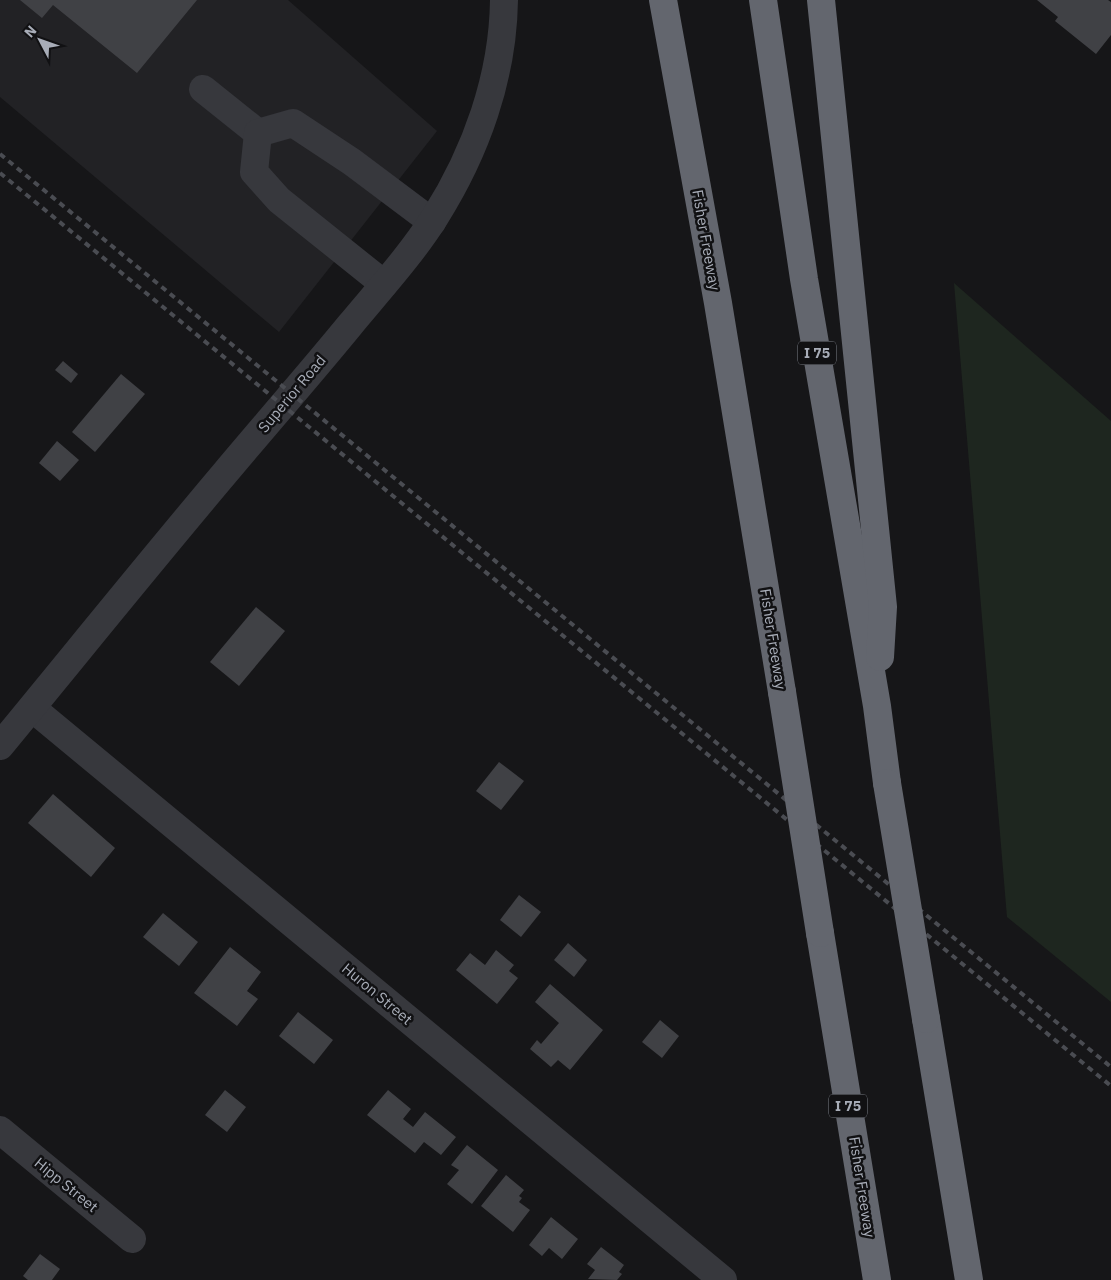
<svg xmlns="http://www.w3.org/2000/svg" width="1111" height="1280" viewBox="0 0 1111 1280" font-family="'IBM Plex Sans',sans-serif">
<style>
.built{fill:#222225}
.green{fill:#1e261f}
.building{fill:#404145}
.lines{fill:none;stroke-linecap:round;stroke-linejoin:round}
.minor{stroke:#37383d;stroke-width:28}
.highway{stroke:#63666e;stroke-width:28}
.rail{stroke:#4a4c52;stroke-width:4;stroke-dasharray:6 5;stroke-linecap:butt}
.highway-bridge{stroke:#63666e;stroke-width:28}
.labels{text-anchor:middle;stroke-width:5;stroke-linejoin:round;paint-order:stroke}
.shield{fill:#111113;stroke:#7b7e86;stroke-width:1}
.shield-label{font-size:14px;font-weight:bold;fill:#a8adb8}
.street-label{font-size:15px;fill:#a8adb8;stroke:#111113}
</style>
<rect width="100%" height="100%" fill="#161618"/>
<path class="built" d="M0 0H288L437 131 279 332 0 97Z"/>
<path class="green" d="M954 283 1111 421V1002L1007 917Z"/>
<g class="building">
<path d="M20 0H197L137 73 53 5 42 18Z"/>
<path d="M1037 0H1108L1111 2V35L1096 54 1055 21 1058 17Z"/>
<path d="M63 361 78 374 71 383 55 370Z"/>
<path d="M121 374 145 394 95 452 72 432Z"/>
<path d="M57 441 79 460 60 481 39 463Z"/>
<path d="M256 607 285 631 239 686 210 662Z"/>
<path d="M499 762 524 781 501 810 476 791Z"/>
<path d="M53 794 115 848 91 877 28 823Z"/>
<path d="M519 895 541 912 521 937 500 920Z"/>
<path d="M163 913 198 942 179 966 143 937Z"/>
<path d="M568 943 587 960 574 977 554 960Z"/>
<path d="M230 947 261 972 247 991 258 999 237 1026 194 993Z"/>
<path d="M496 950 514 965 509 971 518 978 497 1004 456 970 470 953 485 965Z"/>
<path d="M550 984 603 1030 570 1070 558 1060 551 1067 530 1049 537 1040 541 1044 559 1023 535 1002Z"/>
<path d="M298 1012 333 1040 314 1064 279 1036Z"/>
<path d="M660 1020 679 1036 662 1058 642 1042Z"/>
<path d="M225 1090 246 1107 227 1132 205 1115Z"/>
<path d="M388 1090 411 1109 403 1119 413 1127 425 1112 456 1137 441 1155 424 1142 415 1153 367 1115Z"/>
<path d="M467 1145 498 1170 472 1204 447 1184 459 1170 451 1165Z"/>
<path d="M506 1175 524 1190 519 1196 522 1198 519 1202 530 1210 513 1232 481 1206Z"/>
<path d="M551 1217 578 1239 562 1259 549 1248 542 1256 529 1245Z"/>
<path d="M601 1247 624 1265 619 1272 622 1274 617 1280 588 1279 595 1270 587 1264Z"/>
<path d="M40 1254 60 1269 52 1280H28L23 1276Z"/>
</g>
<g class="lines">
<g class="minor">
<path d="M203 89 258 133"/>
<path d="M384 284 279 200 254 172 258 133 293 123 352 162 432 222"/>
<path d="M32 708 723 1280"/>
<path d="M0 746C75 655 149 563 225 473 267 423 309 375 350 325 379 290 411 255 435 217 476 152 503 77 504 0"/>
<path d="M0 1130 132 1239"/>
</g>
<g class="highway">
<path d="M663 0 718 303 782 692"/>
<path d="M763 0 804 279 877 706 887 783"/>
<path d="M821 0 883 607 880 657"/>
<path d="M820 933 877 1280"/>
<path d="M926 1019 969 1280"/>
</g>
<g class="rail">
<path d="M0 154 1111 1067"/>
<path d="M0 173 1111 1086"/>
</g>
<g class="highway-bridge">
<path d="M782 692 820 933"/>
<path d="M887 783 926 1019"/>
</g>
</g>
<g class="labels">
<g class="shield">
<rect x="798" y="341.5" width="38" height="23" rx="4"/>
<rect x="829" y="1094.5" width="38" height="23" rx="4"/>
</g>
<g class="shield-label">
<text x="817" y="358">I 75</text>
<text x="848" y="1111">I 75</text>
</g>
<g class="street-label">
<text transform="translate(706 240) rotate(80)" y="5">Fisher Freeway</text>
<text transform="translate(292 394) rotate(-50)" y="5">Superior Road</text>
<text transform="translate(773 639) rotate(81)" y="5">Fisher Freeway</text>
<text transform="translate(377 994) rotate(40)" y="5">Huron Street</text>
<text transform="translate(66 1185) rotate(39)" y="5">Hipp Street</text>
<text transform="translate(862 1187) rotate(81)" y="5">Fisher Freeway</text>
</g>
</g>
<g transform="translate(40 40) rotate(311)" stroke="#111113" stroke-width="4" paint-order="stroke">
<path d="M0-4L9 19L0 12L-9 19Z" fill="#a8adb8"/>
<text y="-8" font-size="14" font-weight="bold" text-anchor="middle" fill="#a8adb8">N</text>
</g>
</svg>
